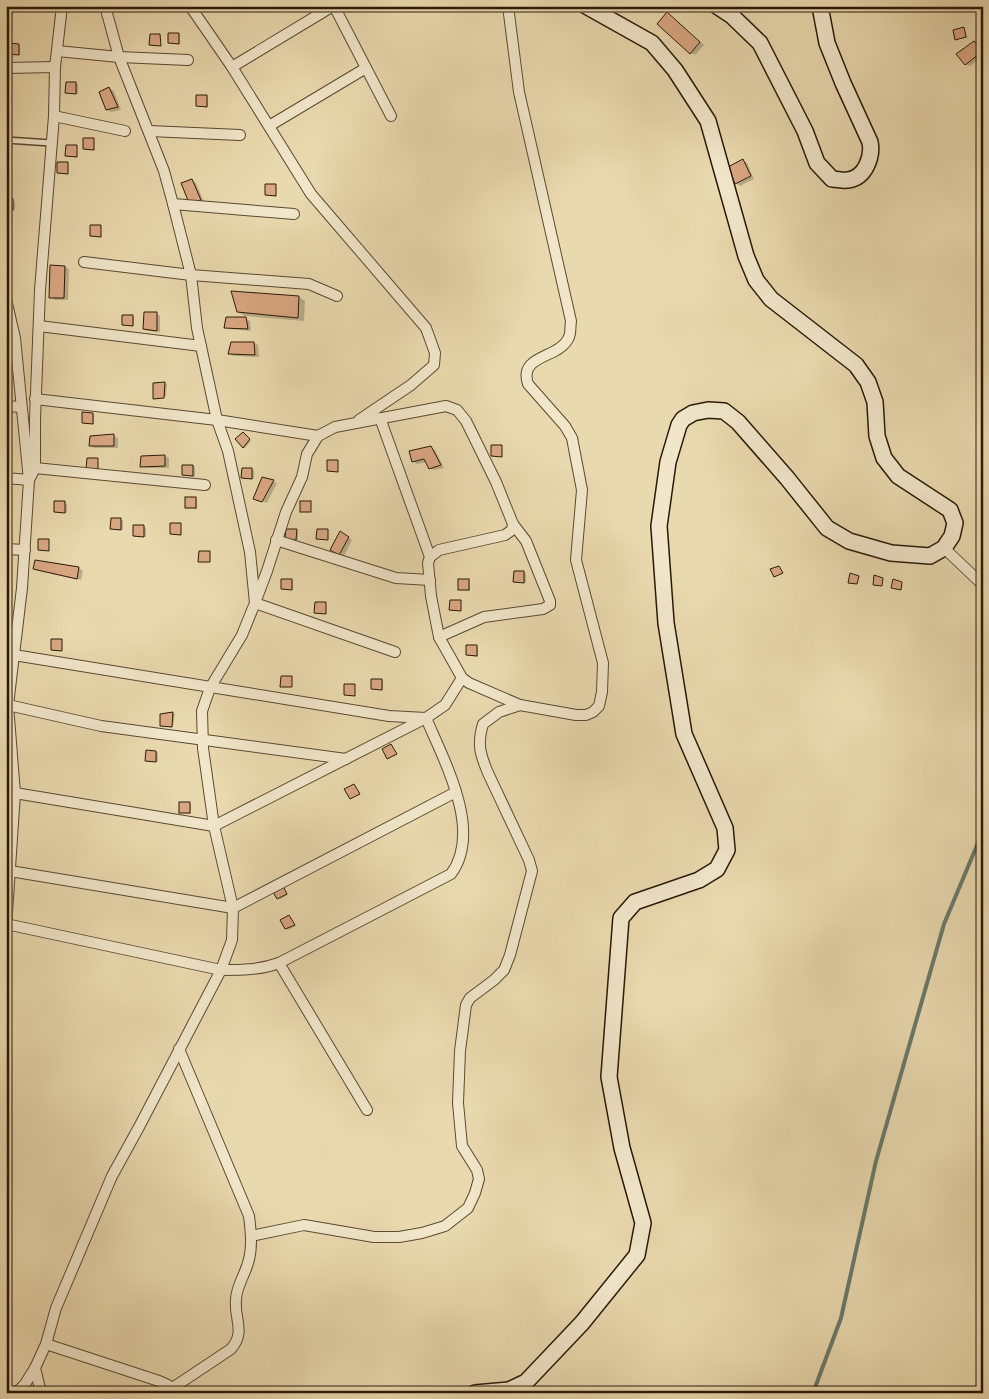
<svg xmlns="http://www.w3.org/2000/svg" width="989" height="1399" viewBox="0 0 989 1399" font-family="'IM FELL DW Pica',serif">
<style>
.shadow{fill:#0003}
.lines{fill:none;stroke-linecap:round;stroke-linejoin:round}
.stream{stroke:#6b7a6b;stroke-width:4}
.building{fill:#daa783;stroke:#2a1908}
.service-casing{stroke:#5a4932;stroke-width:8}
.minor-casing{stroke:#5a4932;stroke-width:12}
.secondary-casing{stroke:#2a1908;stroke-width:18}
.service{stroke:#f1e6ca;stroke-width:5}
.minor{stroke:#f1e6ca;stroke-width:10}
.secondary{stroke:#f1e6ca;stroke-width:15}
</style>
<rect width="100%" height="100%" fill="#e9d9ae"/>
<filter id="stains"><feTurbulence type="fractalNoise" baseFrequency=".004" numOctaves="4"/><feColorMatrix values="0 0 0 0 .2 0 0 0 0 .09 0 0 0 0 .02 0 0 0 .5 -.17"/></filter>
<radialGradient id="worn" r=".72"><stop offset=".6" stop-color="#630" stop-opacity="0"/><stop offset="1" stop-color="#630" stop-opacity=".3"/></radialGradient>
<g class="shadow">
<path d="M70 6H81V12L72 11 70 10Z"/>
<path d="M668 14 704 45 695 55 691 53Z"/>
<path d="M964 28 968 38 956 39Z"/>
<path d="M178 34 180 35V44L169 43Z"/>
<path d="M974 42 983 49V56L970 66 965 64Z"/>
<path d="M19 45 20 46V55L9 54Z"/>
<path d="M67 83 78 84V94L68 93Z"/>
<path d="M109 88 114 91 121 110 111 112 107 110Z"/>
<path d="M207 97 208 98V107L199 106Z"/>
<path d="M743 160 747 163 754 179 740 186 736 183 729 167Z"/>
<path d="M192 180 196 183 204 202H190Z"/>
<path d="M6 200 15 201V210H6Z"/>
<path d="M52 267H65L69 269 68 300H55L51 297Z"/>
<path d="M299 297 305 301 304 321 245 316 238 312Z"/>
<path d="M156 313 160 316V332L148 331 144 329Z"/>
<path d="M133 316 134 317V326L123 325Z"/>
<path d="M245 318 250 321 251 331 229 329 225 327Z"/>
<path d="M254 343 258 345 259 357 233 356 229 353Z"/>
<path d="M165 383 167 384 166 396 154 398 155 384Z"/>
<path d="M93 414 94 415V424L83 422Z"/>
<path d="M244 434 251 441 245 448 243 447Z"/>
<path d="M114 436 118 438V448H94L90 445Z"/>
<path d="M430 447 435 450 444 468 434 470 430 468 427 462 417 464 413 461Z"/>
<path d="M165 456 169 458V468H146L142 466Z"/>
<path d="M193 466 195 467V477L183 475Z"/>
<path d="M243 469 254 470V479L243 478Z"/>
<path d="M263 478 277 483 267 503 259 500Z"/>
<path d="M196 498 197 499V509L188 508Z"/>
<path d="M65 503 67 504V513L57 512Z"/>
<path d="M112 519 123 520V530L113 529Z"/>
<path d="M144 527 146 528V537L136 536Z"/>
<path d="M296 530 298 531V540H288Z"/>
<path d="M340 533 352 540 344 556 335 552Z"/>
<path d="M79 568 83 571 81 580 39 571 35 569Z"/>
<path d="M515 572 526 573V583L516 582Z"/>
<path d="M291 580 293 581V590L282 589Z"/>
<path d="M469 580 470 581V591L461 590Z"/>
<path d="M476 646 478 647V657L467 655Z"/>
<path d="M382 680 383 681V690L372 688Z"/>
<path d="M173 713 175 714 173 727 163 726 161 715Z"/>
<path d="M156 752 158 753V762L146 760Z"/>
<path d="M190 803 191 804V814L182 813Z"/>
<path d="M283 887 288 895 280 899 278 898Z"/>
<path d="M289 916 296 926 288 930 286 929Z"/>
</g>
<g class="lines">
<path class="stream" d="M813 1393 841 1318 876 1161 944 924 983 831"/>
</g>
<g class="building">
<path d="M667 12 700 42 690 54 657 24Z"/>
<path d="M964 27 966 37 955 40 953 30Z"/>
<path d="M168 33H179V44L168 43Z"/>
<path d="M150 34H160L161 46 149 45Z"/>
<path d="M974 41 983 51 965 65 956 54Z"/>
<path d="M8 43 19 44V55L8 54Z"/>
<path d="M66 82H76V94L65 93Z"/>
<path d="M109 87 118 107 106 110 99 92Z"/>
<path d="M196 95H207V107L196 106Z"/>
<path d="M83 138H94V150L83 149Z"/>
<path d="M66 145H77V157L65 156Z"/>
<path d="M743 159 751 176 735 184 728 167Z"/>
<path d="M57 162H68V174L57 173Z"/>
<path d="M192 179 201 200 189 203 181 183Z"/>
<path d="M265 184H276V196L265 195Z"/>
<rect x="6" y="199" width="7" height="11"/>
<path d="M90 225H101V237L90 236Z"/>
<path d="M50 265 65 266 64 298H49Z"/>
<path d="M231 291 299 296 298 318 237 312Z"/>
<path d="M144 312H157V331L143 329Z"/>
<path d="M122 315H133V326L122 325Z"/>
<path d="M226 317H246L248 329 224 328Z"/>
<path d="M231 342H254L255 355 228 354Z"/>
<path d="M165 382 164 398 153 399V383Z"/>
<path d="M82 412 93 413V424L82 423Z"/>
<path d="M243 432 250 439 243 448 235 439Z"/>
<path d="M114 434V446H89L90 436Z"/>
<path d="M491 445H502V457L491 456Z"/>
<path d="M431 446 441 465 429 469 424 459 412 462 409 451Z"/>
<path d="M165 455V466L140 467 141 456Z"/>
<path d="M87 458H98V469H86Z"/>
<path d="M327 460H338V472L327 471Z"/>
<path d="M182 465H193V476L182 475Z"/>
<path d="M242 468H252V479L241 478Z"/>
<path d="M262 477 274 480 262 502 253 499Z"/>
<rect x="185" y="497" width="11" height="11"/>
<path d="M54 501H65V513L54 512Z"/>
<rect x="300" y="501" width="11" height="11"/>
<path d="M111 518H121V530L110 529Z"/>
<path d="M170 523H181V535L170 534Z"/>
<path d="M133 525H144V537L133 536Z"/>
<path d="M286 529H297L296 540 285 539Z"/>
<path d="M317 529H328V540L316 539Z"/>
<path d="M340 531 349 537 339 555 330 550Z"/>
<path d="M38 539H49V551L38 550Z"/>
<path d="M199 551H210V562H198Z"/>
<path d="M35 560 79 567 77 579 33 569Z"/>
<path d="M779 566 783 573 774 577 770 569Z"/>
<path d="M514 571H524V583L513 582Z"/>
<path d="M850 573 859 576 857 584 848 583Z"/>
<path d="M874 575 883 578 882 586 873 585Z"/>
<path d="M281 579H292V590L281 589Z"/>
<rect x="458" y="579" width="11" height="11"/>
<path d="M893 579 902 582 901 590 891 588Z"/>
<path d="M450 600H461V611L449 610Z"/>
<path d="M315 602H326V614L314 613Z"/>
<path d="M51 639H62V651L51 650Z"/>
<path d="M466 645H477V656L466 655Z"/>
<path d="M281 676H292V687H280Z"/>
<path d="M371 679H382V690L371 689Z"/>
<path d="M344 684H355V696L344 695Z"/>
<path d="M173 712 172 727 160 726V714Z"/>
<path d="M391 744 397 754 387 759 382 749Z"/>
<path d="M146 750 156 751V762L145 761Z"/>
<path d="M354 784 360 794 350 799 344 789Z"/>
<rect x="179" y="802" width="11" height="11"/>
<path d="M282 884 287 894 277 899 272 890Z"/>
<path d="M289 915 295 925 285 929 280 920Z"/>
</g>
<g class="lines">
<g class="service-casing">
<g id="service">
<path d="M981 6 983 16"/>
<path d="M6 140 51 143"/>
</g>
</g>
<g class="minor-casing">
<g id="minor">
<path d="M62 6 55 67 54 116 40 290 35 419V468L29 480 22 588 8 705 101 726 346 759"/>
<path d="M105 6 119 57 164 171 173 204 191 275 197 328 217 420 228 451 250 552 255 603 242 635 210 688 202 711 203 748 214 826 233 908 232 940 221 970 139 1127 112 1176 56 1308 46 1344 159 1381 168 1385 173 1393"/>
<path d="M190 6 232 67 311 194 426 328 435 353 434 365 411 385 359 420"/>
<path d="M334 6 391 116"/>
<path d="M57 51 119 57 188 60"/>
<path d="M232 67 333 6"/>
<path d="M6 68 55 67"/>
<path d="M54 116 125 131"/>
<path d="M269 126 366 68"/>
<path d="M149 131 240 135"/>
<path d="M173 204 294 214"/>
<path d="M84 262 191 275 309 284 337 296"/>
<path d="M6 299 15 338 29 480 6 478"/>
<path d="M39 326 201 346"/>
<path d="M35 399 217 420 318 436"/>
<path d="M6 406 21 407"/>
<path d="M380 418 430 557"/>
<path d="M35 468 205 485"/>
<path d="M276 540 396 578 430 580"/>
<path d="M944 548 983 585"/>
<path d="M6 549 25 550"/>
<path d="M439 637 484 617 543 609 550 605V601L526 541 513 524"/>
<path d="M395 652 255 603 267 571 286 512 302 477 307 454 318 436 335 427 446 406 457 410 466 421 496 482 513 524 512 530 505 535 439 550 430 557 428 563 431 596 439 637 462 678 469 683 520 705 576 715H586L593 712 599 706 602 692 603 663 576 560 582 490 572 438 565 426 528 384C518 354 560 359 569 337 571 333 570 326 571 321L519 92 508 6"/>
<path d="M15 793 214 826 426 718 445 705 462 678"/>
<path d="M10 871 233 908 456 792"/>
<path d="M6 924 221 970C241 970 260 970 279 963L451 874C483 831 444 761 426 718L389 716 14 655"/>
<path d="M6 928 15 793 8 705"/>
<path d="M279 963 367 1110"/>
<path d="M251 1236 304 1225 374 1237H399L422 1233 445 1226 468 1208 475 1193 479 1179 477 1170 462 1146 458 1103 460 1051 466 1005 470 998 494 980 504 970 510 955 532 871 529 860 488 773C480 754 477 744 483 724L499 712 520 705"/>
<path d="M171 1389 231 1349C246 1332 234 1319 236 1300 236 1288 243 1278 247 1266 253 1250 251 1232 249 1216L179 1049"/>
<path d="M16 1393 25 1384 35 1368"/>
<path d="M41 1393 35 1368 46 1344"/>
</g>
</g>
<g class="secondary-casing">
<g id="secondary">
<path d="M717 6 732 16 760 43 805 131 817 163 832 179C837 179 843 181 848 180 865 178 873 157 870 142L843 83 827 43 820 6"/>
<path d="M475 1393 509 1390 526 1382 582 1323 637 1255 643 1223 622 1148 609 1077 621 918 635 902 699 880 717 869 727 850 725 828 684 734 666 623 659 526 668 462 679 425 683 419 693 413 708 410 724 411 738 422 787 478 827 528 849 541 891 553 930 556 944 548 952 536 955 523 950 510 898 476 884 458 877 436 875 402 868 382 856 365 771 299 756 280 746 256 708 121 675 70 652 43 586 6"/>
</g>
</g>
<use href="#service" class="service"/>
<use href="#minor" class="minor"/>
<use href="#secondary" class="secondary"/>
</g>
<rect width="989" height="1399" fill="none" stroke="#e9d9ae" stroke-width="25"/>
<rect x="8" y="8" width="974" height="1384" fill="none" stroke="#2a1908" stroke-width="2.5"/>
<rect x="12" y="12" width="964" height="1374" fill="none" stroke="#2a1908"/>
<rect width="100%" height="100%" filter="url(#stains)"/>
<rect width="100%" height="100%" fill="url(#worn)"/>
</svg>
